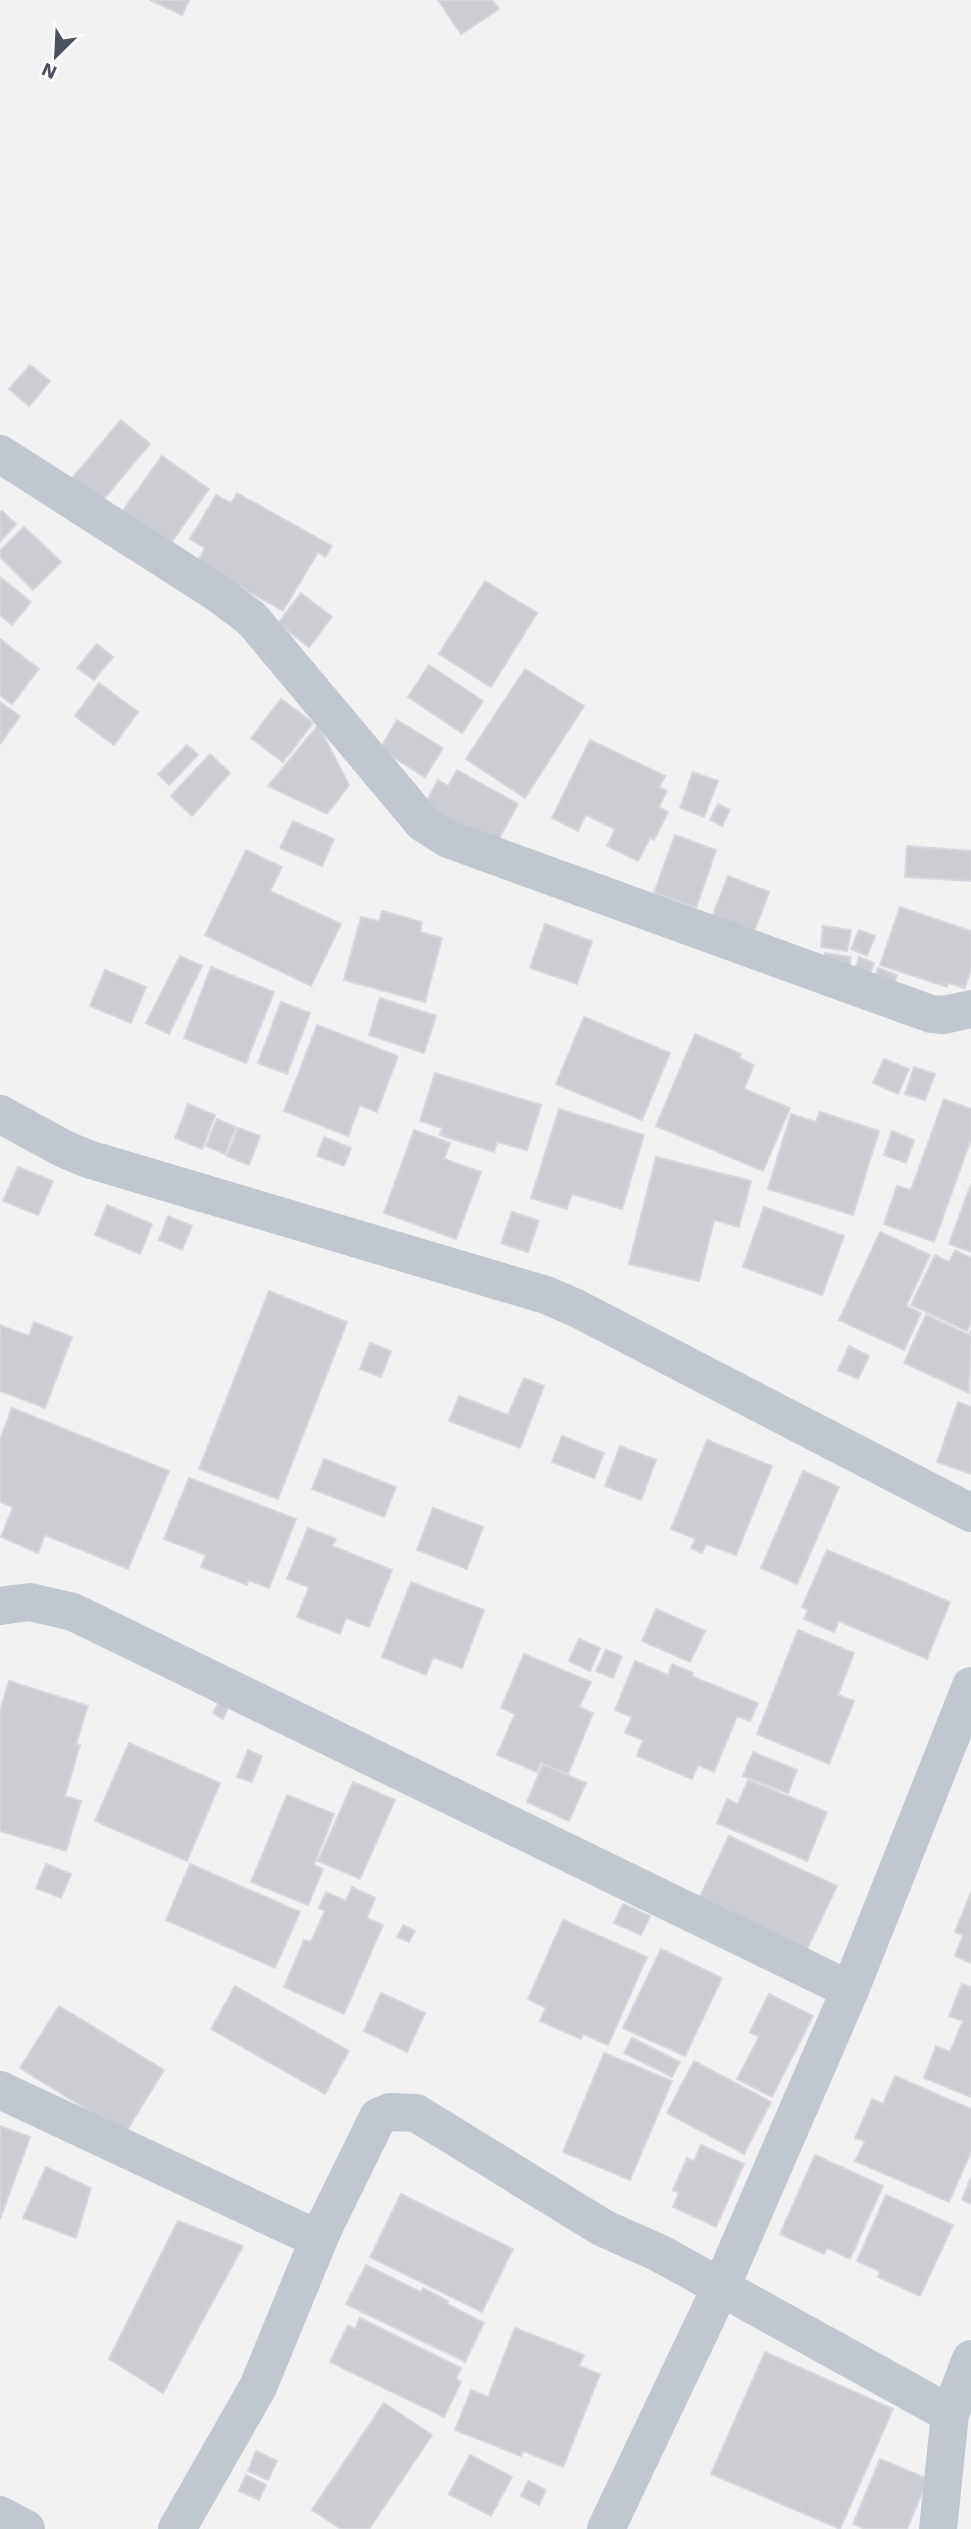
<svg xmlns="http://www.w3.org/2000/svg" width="971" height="2529" viewBox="0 0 971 2529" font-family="'Work Sans',sans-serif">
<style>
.building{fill:#cccdd3;stroke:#d6d7dc;stroke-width:2}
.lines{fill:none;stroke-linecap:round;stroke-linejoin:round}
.street{stroke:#c1c7ce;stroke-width:38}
</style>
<rect width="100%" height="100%" fill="#f3f2f2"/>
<g class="building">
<path d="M150 0H189L182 15Z"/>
<path d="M438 0H492L499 9 461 34Z"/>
<path d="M30 365 50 381 29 406 9 389Z"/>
<path d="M121 420 150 444 97 507 68 483Z"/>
<path d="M162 456 209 489 163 554 116 520Z"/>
<path d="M237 493 332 546 325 557 318 552 283 611 197 562 205 548 190 539 216 495 231 503Z"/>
<path d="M2 511 16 524 0 542V513Z"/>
<path d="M24 527 61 562 33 590 0 557V551Z"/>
<path d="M0 577 31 602 12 625 0 615Z"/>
<path d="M485 581 537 613 491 687 439 654Z"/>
<path d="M301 593 332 617 309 647 278 623Z"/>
<path d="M0 639 39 669 12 704 0 695Z"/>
<path d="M97 644 113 657 94 680 77 668Z"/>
<path d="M429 665 483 701 462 733 408 697Z"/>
<path d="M525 669 584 706 525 798 466 759Z"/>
<path d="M99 683 138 712 114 745 75 716Z"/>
<path d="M281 699 313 723 283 762 251 738Z"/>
<path d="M0 702 20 716 0 744Z"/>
<path d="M397 720 443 748 425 777 380 749Z"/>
<path d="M318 725 349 785 327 814 268 786Z"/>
<path d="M590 740 665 776 659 787 667 791 659 807 668 812 654 840 650 838 638 861 607 846 615 829 586 815 578 831 552 818Z"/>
<path d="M187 745 198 755 169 785 158 774Z"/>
<path d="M210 754 230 773 192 816 171 796Z"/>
<path d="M457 770 518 804 494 848 423 808 438 780 448 786Z"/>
<path d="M693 772 718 781 704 817 680 808Z"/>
<path d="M718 804 730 810 722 826 710 820Z"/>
<path d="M293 821 334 839 322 866 280 848Z"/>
<path d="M675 835 716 850 696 908 654 893Z"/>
<path d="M907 846 971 851V881L905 877Z"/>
<path d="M246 850 282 867 270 891 341 924 311 986 205 935Z"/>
<path d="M728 876 769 892 751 940 709 925Z"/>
<path d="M900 907 971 931V969L965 988 948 983 947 987 880 965Z"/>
<path d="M382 911 422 922 420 932 442 938 425 1002 344 980 361 917 379 921Z"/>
<path d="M545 924 592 941 577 984 530 968Z"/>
<path d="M823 926 851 930 847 951 821 947Z"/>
<path d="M859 930 875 936 867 956 851 949Z"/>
<path d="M825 953 851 957 849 972 823 969Z"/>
<path d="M180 956 202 966 169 1034 146 1023Z"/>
<path d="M859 957 874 963 867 983 852 978Z"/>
<path d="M211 967 274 992 246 1063 184 1038Z"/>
<path d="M878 968 897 975 890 994 871 987Z"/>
<path d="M105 970 146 987 131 1023 90 1006Z"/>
<path d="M380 998 436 1016 424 1053 369 1035Z"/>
<path d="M281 1002 310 1013 287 1074 258 1063Z"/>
<path d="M584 1017 670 1053 642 1120 556 1084Z"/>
<path d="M317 1025 398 1056 377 1112 360 1105 348 1136 284 1111Z"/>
<path d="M695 1034 741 1054 739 1058 754 1065 744 1089 790 1108 763 1171 656 1126Z"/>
<path d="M884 1059 909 1069 898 1094 873 1083Z"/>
<path d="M914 1067 935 1074 925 1100 905 1094Z"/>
<path d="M435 1073 541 1105 527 1150 497 1142 494 1152 440 1135 442 1128 420 1121Z"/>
<path d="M944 1099 971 1109V1139L934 1242 884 1224 897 1186 911 1190Z"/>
<path d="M188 1104 215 1115 202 1149 175 1138Z"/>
<path d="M559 1109 644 1135 622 1209 572 1194 567 1209 531 1198Z"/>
<path d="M820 1112 879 1131 853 1215 768 1189 791 1114 816 1122Z"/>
<path d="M217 1119 236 1127 225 1154 206 1146Z"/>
<path d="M238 1128 260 1136 249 1165 227 1156Z"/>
<path d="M414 1130 450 1143 444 1159 481 1172 456 1239 384 1213Z"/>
<path d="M892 1131 914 1140 906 1163 884 1155Z"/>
<path d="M324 1137 351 1148 344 1166 317 1156Z"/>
<path d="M656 1157 751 1181 739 1227 714 1220 699 1281 629 1264Z"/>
<path d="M18 1167 53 1181 38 1215 3 1201Z"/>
<path d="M971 1184V1252L949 1244Z"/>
<path d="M107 1205 152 1224 140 1254 95 1235Z"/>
<path d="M764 1207 844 1236 822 1295 743 1267Z"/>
<path d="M512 1212 539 1221 528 1252 501 1243Z"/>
<path d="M168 1216 192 1226 182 1250 159 1240Z"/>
<path d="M880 1232 930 1255 906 1306 921 1313 904 1350 839 1320Z"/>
<path d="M955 1250 971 1258V1322L967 1331 911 1305 935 1255 949 1262Z"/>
<path d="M269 1291 347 1322 278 1499 199 1469Z"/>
<path d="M926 1315 969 1335 971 1330 969 1393 904 1363Z"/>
<path d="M34 1322 72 1337 45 1408 0 1391V1325L29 1336Z"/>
<path d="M370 1343 391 1351 381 1377 360 1369Z"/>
<path d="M849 1346 869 1356 858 1379 838 1370Z"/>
<path d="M524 1378 544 1386 520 1448 449 1421 459 1396 508 1415Z"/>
<path d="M958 1402 971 1407V1474L937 1462Z"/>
<path d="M12 1408 169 1471 128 1569 45 1535 38 1553 1 1537 13 1507 0 1502V1439Z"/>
<path d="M562 1436 604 1453 594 1478 552 1462Z"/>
<path d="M707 1440 772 1466 736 1555 706 1544 702 1553 691 1548 696 1539 671 1529Z"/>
<path d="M620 1446 656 1460 641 1500 605 1486Z"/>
<path d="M324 1459 396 1487 384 1517 312 1489Z"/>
<path d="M803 1471 839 1487 797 1584 761 1568Z"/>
<path d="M189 1478 296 1519 269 1588 248 1580 247 1585 201 1567 206 1555 164 1539Z"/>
<path d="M433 1508 483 1527 467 1569 417 1550Z"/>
<path d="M308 1528 336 1539 332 1546 392 1570 369 1627 346 1618 340 1634 297 1617 309 1587 287 1579Z"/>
<path d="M827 1550 950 1602 927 1659 839 1621 834 1632 804 1619 808 1610 802 1607Z"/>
<path d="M411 1582 484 1610 462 1668 433 1657 426 1675 382 1657Z"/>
<path d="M656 1609 705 1631 690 1662 642 1641Z"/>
<path d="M798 1630 854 1653 838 1695 854 1701 829 1764 757 1734Z"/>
<path d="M579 1639 600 1648 590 1671 569 1661Z"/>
<path d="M606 1650 622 1656 613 1678 596 1671Z"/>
<path d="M524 1654 591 1682 579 1707 593 1713 568 1774 541 1763 537 1772 497 1755 515 1714 501 1708Z"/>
<path d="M635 1661 668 1675 672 1664 693 1673 691 1676 758 1703 750 1721 737 1716 714 1772 698 1765 692 1779 637 1756 643 1740 625 1733 632 1717 615 1710Z"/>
<path d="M9 1681 88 1706 76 1744 80 1745 65 1796 81 1801 66 1851 0 1831V1710Z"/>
<path d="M220 1699 230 1704 223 1719 213 1713Z"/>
<path d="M129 1743 220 1783 187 1861 95 1821Z"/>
<path d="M248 1750 262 1756 252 1782 237 1777Z"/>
<path d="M753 1752 797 1770 788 1793 743 1776Z"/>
<path d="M543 1764 586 1783 569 1821 527 1802Z"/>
<path d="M748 1780 827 1812 807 1861 717 1823 727 1799 738 1804Z"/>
<path d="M353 1782 395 1800 360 1879 318 1861Z"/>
<path d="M287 1795 334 1814 314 1865 323 1869 308 1905 251 1882Z"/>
<path d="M729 1836 837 1886 806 1951 698 1901Z"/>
<path d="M46 1864 71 1874 61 1898 36 1888Z"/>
<path d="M190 1864 300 1912 275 1968 166 1920Z"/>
<path d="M352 1887 375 1898 367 1918 383 1925 344 2014 284 1987 304 1940 311 1942 325 1911 319 1908 326 1892 346 1901Z"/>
<path d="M971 1892V1963L955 1956 963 1935 955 1932Z"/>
<path d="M623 1904 650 1916 641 1935 614 1923Z"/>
<path d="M563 1920 647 1957 608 2045 583 2034 581 2039 540 2021 546 2008 528 1999Z"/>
<path d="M403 1925 415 1931 409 1942 397 1937Z"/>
<path d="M661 1949 722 1978 685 2056 623 2028Z"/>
<path d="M962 1984 971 1987V2097L924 2078 936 2046 950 2052 963 2021 949 2016Z"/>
<path d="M235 1986 349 2051 325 2094 211 2029Z"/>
<path d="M381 1993 425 2013 407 2052 364 2031Z"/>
<path d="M769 1994 813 2016 772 2097 737 2079 759 2037 750 2032Z"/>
<path d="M59 2006 164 2070 125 2133 20 2068Z"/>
<path d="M632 2038 680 2062 672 2077 624 2053Z"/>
<path d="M604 2053 672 2081 630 2180 563 2152Z"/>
<path d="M694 2061 771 2102 744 2154 667 2113Z"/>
<path d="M895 2076 971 2109V2152L949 2202 855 2161 865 2141 855 2138 872 2099 883 2104Z"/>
<path d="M0 2126 30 2137 0 2219Z"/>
<path d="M701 2145 744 2164 716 2227 673 2207 679 2193 673 2190 687 2158 694 2161Z"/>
<path d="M815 2155 883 2186 850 2259 827 2248 824 2254 780 2234Z"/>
<path d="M46 2167 91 2188 76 2238 23 2218Z"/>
<path d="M971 2177V2204L962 2200Z"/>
<path d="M401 2194 513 2249 482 2312 370 2257Z"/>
<path d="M886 2195 953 2225 920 2296 878 2277 880 2271 857 2261Z"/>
<path d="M178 2221 243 2246 163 2393 109 2359Z"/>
<path d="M366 2265 421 2292 423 2288 448 2301 447 2304 484 2323 465 2362 346 2304Z"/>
<path d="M360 2318 461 2368 456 2379 461 2382 444 2417 330 2362 348 2325 355 2329Z"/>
<path d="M515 2328 584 2355 579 2366 600 2374 563 2467 523 2451 521 2456 455 2430 471 2390 488 2397Z"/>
<path d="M765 2352 893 2409 840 2529 711 2474Z"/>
<path d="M384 2403 432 2435 369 2529H341L312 2510Z"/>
<path d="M256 2451 277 2461 268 2480 248 2471Z"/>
<path d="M470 2455 512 2477 491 2516 449 2494Z"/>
<path d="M880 2459 928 2479 907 2529H865L853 2524Z"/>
<path d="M246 2475 266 2485 259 2500 239 2491Z"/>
<path d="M528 2481 546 2490 539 2505 521 2496Z"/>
</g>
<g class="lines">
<g class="street">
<path d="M0 454 219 594 252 619 423 823 448 839 931 1014 944 1015 971 1009"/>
<path d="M0 1114 64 1149 88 1159 546 1295 576 1308 971 1513"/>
<path d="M0 1606 30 1602 73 1612 850 1990"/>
<path d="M0 2090 307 2234 323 2229 378 2117 390 2112 416 2113 603 2228 659 2253 950 2414"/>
<path d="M0 2515 26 2529"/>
<path d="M177 2529 258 2387 323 2229"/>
<path d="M606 2529 721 2287 850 1990 971 1686"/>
<path d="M938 2529 950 2414 971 2359"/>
</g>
</g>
<g transform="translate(56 56) rotate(204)" stroke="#ffffff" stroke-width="5" paint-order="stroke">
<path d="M0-5L12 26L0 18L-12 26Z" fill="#4b525d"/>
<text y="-10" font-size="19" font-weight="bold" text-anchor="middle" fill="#4b525d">N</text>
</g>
</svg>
